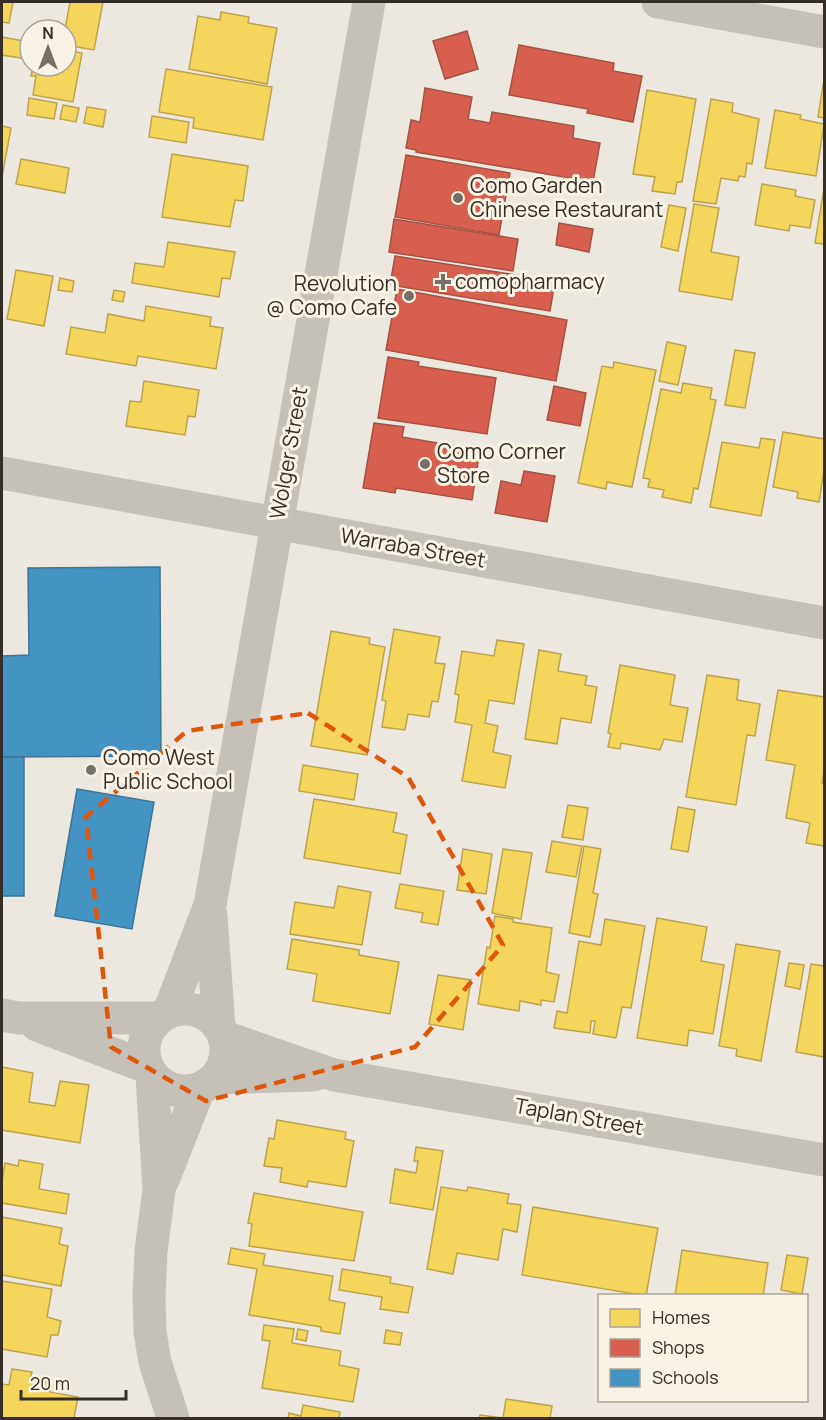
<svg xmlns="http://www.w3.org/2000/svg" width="826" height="1420" viewBox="0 0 826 1420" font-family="Manrope,sans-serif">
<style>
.homes{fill:#f6d55c;stroke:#bca34c;stroke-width:1.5}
.shops{fill:#d6604d;stroke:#a65142;stroke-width:1.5}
.schools{fill:#4393c3;stroke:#3f7594;stroke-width:1.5}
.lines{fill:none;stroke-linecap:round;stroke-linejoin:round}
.minor{stroke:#c5c0b8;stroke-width:33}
.marked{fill:none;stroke:#df570d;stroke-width:4.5;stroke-dasharray:12 8;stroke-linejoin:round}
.poi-dot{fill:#756f67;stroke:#f9f3e6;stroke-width:2}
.labels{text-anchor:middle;stroke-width:6;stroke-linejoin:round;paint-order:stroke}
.poi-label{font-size:21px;fill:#352e27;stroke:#f9f3e6;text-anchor:start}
.street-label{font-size:21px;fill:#352e27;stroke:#f9f3e6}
</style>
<rect width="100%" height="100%" fill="#ece8df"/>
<g class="homes">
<path d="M2 2H13L9 23 2 22Z"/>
<path d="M70 2H103L94 50 66 45 65 30Z"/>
<path d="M221 12 249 17 248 23 277 28 267 84 189 69 198 16 220 20Z"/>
<path d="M2 37 30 42 27 59 2 55Z"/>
<path d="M66 50 82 53 73 102 33 95 36 76H31L33 66H66Z"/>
<path d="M166 69 272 87 263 140 193 128 194 118 159 112Z"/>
<path d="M823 85 824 86V118L818 117Z"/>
<path d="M647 90 696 99 682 182H677L675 194 652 191 655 177 633 174Z"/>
<path d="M29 98 57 103 54 119 27 115Z"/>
<path d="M711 99 733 103 732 112 759 119 752 164 747 163 745 177 739 176 738 181 721 178 716 204 693 201Z"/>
<path d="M63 105 79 108 76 122 60 119Z"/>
<path d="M87 107 106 110 103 127 84 123Z"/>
<path d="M775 110 801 115 800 119 824 124 816 176 765 168Z"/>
<path d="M152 116 189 122 186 143 149 137Z"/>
<path d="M2 126 11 128 2 177Z"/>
<path d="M172 154 248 166 243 201 235 200 230 227 162 217Z"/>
<path d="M21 159 69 168 65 193 16 184Z"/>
<path d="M762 184 796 190 795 196 815 200 810 228 790 225 789 231 755 225Z"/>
<path d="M824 188V244L815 243Z"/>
<path d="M694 204 719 208 711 252 739 257 732 300 679 291Z"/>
<path d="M669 205 686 208 678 251 661 247Z"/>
<path d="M168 242 235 252 230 279 222 278 219 297 132 283 135 263 164 267Z"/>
<path d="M16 270 53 276 44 326 7 319Z"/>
<path d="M60 278 74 281 72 292 58 290Z"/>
<path d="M114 290 125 292 123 302 112 300Z"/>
<path d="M146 306 211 317 210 326 223 328 216 369 138 356 136 366 66 354 71 327 105 333 108 314 144 321Z"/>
<path d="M667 342 686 346 678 385 659 381Z"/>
<path d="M735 350 755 353 745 408 725 405Z"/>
<path d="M614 362 656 370 632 487 607 482 606 489 578 483 602 366 613 368Z"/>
<path d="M144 381 199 390 195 417 188 416 185 435 126 426 130 401 141 402Z"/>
<path d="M683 383 712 388 710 399 716 400 698 489 694 488 691 503 662 497 664 490 648 487 650 479 643 478 661 389 681 393Z"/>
<path d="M783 432 824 439V470L819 502 797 498 798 492 773 487Z"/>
<path d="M761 438 775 440 761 516 710 507 722 442 759 448Z"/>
<path d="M394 629 440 637 435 663 445 664 438 702 432 701 429 717 408 714 405 730 382 727 386 701 382 700Z"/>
<path d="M331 631 370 638 369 644 385 647 367 755 311 746Z"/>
<path d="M497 640 524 644 514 704 489 700 485 723 498 726 493 752 511 756 505 788 462 781 472 725 455 722 459 695 455 694 462 651 494 656Z"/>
<path d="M539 650 561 654 558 671 587 676 585 685 597 687 591 723 561 718 557 744 525 739Z"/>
<path d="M620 665 675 675 670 705 688 708 682 742 664 739 660 750 621 743 620 749 608 747 611 734 608 733Z"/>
<path d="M707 675 739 680 737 700 760 704 755 736 747 735 736 805 686 797Z"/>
<path d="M778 690 824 697V771L822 783H824V846L806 843 810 823 786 818 795 765 766 760Z"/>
<path d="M303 765 358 774 354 800 299 791Z"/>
<path d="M314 799 397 813 393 832 407 835 400 874 304 858Z"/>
<path d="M568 805 588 808 583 840 562 837Z"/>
<path d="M678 807 695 810 688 852 671 849Z"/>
<path d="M552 841 582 846 576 877 546 872Z"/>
<path d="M584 846 601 849 593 893 598 894 590 937 569 933Z"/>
<path d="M463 849 492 854 486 894 457 890Z"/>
<path d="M503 849 532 853 521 919 492 913Z"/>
<path d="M400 884 444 891 438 925 421 922 423 913 395 908Z"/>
<path d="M338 886 371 892 362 945 290 934 295 902 334 908Z"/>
<path d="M495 916 513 919V922L552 928 546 972 559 975 554 1002 541 1000V1005L520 1001 519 1011 478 1004 487 947 490 948Z"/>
<path d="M657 918 707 927 701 961 724 965 713 1034 689 1030 687 1046 637 1038Z"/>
<path d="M605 919 645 926 631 1008 622 1007 616 1038 593 1034 595 1021H591L590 1033 554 1028 557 1011 567 1013 579 941 601 945Z"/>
<path d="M292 939 359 950V955L399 962 390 1014 313 1001 317 974 287 969Z"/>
<path d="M736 944 780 951 761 1061 736 1056 737 1049 719 1046Z"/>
<path d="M789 963 804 965 800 989 785 986Z"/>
<path d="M811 964 824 966V1057L796 1052Z"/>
<path d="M438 975 471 980 463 1030 429 1024Z"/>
<path d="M2 1067 33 1073 29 1102 55 1106 60 1081 89 1085 80 1143 2 1130Z"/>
<path d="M277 1120 346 1132 345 1139 354 1141 346 1187 308 1181 307 1187 280 1182 282 1168 264 1166 269 1138 274 1139Z"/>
<path d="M416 1147 443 1151 433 1210 390 1203 395 1169 416 1173 418 1161H414Z"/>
<path d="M19 1160 43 1164 39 1189 69 1194 66 1214 2 1203V1182L5 1163 18 1166Z"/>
<path d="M441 1187 467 1191 468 1187 509 1194 507 1203 521 1205 517 1232 503 1229 498 1260 457 1253 453 1274 427 1269Z"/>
<path d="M254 1193 363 1212 354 1261 249 1246 252 1224 248 1223Z"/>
<path d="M533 1207 658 1228 646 1296 522 1275Z"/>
<path d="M2 1217 62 1228 59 1244 68 1246 61 1286 2 1275Z"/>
<path d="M231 1248 265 1254 263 1265 333 1276 329 1300 345 1303 340 1334 321 1331V1327L249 1315 257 1269 228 1264Z"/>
<path d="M682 1250 768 1263 763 1296H675Z"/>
<path d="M787 1255 808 1258 802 1294 781 1290Z"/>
<path d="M342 1269 391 1277 390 1283 413 1287 408 1313 380 1309 382 1297 339 1290Z"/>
<path d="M2 1281 52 1289 47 1317 61 1321 58 1335H51L47 1357 2 1349Z"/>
<path d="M264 1325 294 1329 292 1343 341 1351 339 1365 359 1369 353 1402 262 1388 270 1341 262 1340Z"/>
<path d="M298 1329 308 1331 306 1341 296 1339Z"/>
<path d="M386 1330 402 1333 400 1345 384 1343Z"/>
<path d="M12 1369 32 1372 30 1379 51 1383 50 1392 78 1397 74 1418H2V1384L9 1385Z"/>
<path d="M506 1399 552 1406 550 1418H503Z"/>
<path d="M303 1405 340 1412 339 1418H288L289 1413 301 1416Z"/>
<path d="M480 1415 502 1418H479Z"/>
</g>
<g class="shops">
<path d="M467 31 478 69 445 79 433 41Z"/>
<path d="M519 45 614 63 613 71 642 76 633 122 587 113 588 109 509 95Z"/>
<path d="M425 88 472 97 468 119 490 123 492 112 574 126 573 138 600 143 593 182 416 152V150L406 148 411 120 420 122Z"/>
<path d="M406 155 510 173 499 235 395 217Z"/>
<path d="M394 219 518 239 513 271 389 252Z"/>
<path d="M559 223 593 229 589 252 556 245Z"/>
<path d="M395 256 555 281 550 311 390 285Z"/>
<path d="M397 289 567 320 556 381 386 350Z"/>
<path d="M388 357 419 362 418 366 496 378 487 434 378 418Z"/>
<path d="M554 386 586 393 580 426 547 420Z"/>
<path d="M374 423 404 427 402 437 480 450 472 500 396 488 395 493 363 488Z"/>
<path d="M524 471 555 476 547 522 495 513 501 481 521 485Z"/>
</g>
<g class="schools">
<path d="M160 567 161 756 2 757V656L29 655 28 568Z"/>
<rect x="2" y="757" width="22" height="139"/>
<path d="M77 789 154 802 132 929 55 916Z"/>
</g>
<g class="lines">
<g class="minor">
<path d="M658 2 824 32"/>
<path d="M2 473 824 623"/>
<path d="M211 916 219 1027"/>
<circle cx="185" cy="1050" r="41"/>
<path d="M169 1012 210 905 369 2"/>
<path d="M2 1015 19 1018H159"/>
<path d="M37 1025 147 1067"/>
<path d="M224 1037 334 1075 824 1160"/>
<path d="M152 1075 159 1190 151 1251 149 1296 150 1332 155 1362 173 1418"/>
<path d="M216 1078 314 1075"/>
<path d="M163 1180 199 1089"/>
</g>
</g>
<path class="marked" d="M308 713 408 777 503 945 415 1047 206 1101 111 1047 86 817 187 731Z"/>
<g class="poi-dot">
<circle cx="458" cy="198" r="6"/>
<path d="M440 273h6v6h6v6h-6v6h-6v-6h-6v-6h6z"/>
<circle cx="409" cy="296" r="6"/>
<circle cx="425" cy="464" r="6"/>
<circle cx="91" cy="770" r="6"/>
</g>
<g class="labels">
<g class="poi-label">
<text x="470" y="193">Como Garden<tspan x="470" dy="24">Chinese Restaurant</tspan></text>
<text x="455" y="289">comopharmacy</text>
<text x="397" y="291" text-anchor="end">Revolution<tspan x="397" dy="24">@ Como Cafe</tspan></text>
<text x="437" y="459">Como Corner<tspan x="437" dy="24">Store</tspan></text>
<text x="103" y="765">Como West<tspan x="103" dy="24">Public School</tspan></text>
</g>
<g class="street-label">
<text transform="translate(289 453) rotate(-80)" y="7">Wolger Street</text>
<text transform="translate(413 548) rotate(10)" y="7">Warraba Street</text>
<text transform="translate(579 1117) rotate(10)" y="7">Taplan Street</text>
</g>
</g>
<rect width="826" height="1420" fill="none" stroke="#352e27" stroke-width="6"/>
<rect x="598" y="1294" width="210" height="108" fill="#f9f3e6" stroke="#aba49a" stroke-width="1.5"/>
<rect x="610" y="1309" width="30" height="18" fill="#f6d55c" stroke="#aba49a" stroke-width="1.5"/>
<text x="652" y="1324" font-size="18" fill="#352e27">Homes</text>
<rect x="610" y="1339" width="30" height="18" fill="#d6604d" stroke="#aba49a" stroke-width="1.5"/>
<text x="652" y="1354" font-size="18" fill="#352e27">Shops</text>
<rect x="610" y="1369" width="30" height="18" fill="#4393c3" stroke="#aba49a" stroke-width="1.5"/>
<text x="652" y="1384" font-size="18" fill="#352e27">Schools</text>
<g transform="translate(48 48)"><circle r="28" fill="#f9f3e6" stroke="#aba49a" stroke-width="1.5"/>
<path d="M0-4.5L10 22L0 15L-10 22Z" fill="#756f67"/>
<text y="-9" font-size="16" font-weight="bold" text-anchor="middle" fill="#352e27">N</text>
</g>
<path d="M21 1390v9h105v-9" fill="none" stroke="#352e27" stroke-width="3"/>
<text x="30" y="1390" font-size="18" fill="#352e27" stroke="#f9f3e6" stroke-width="4.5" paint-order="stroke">20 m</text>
</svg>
